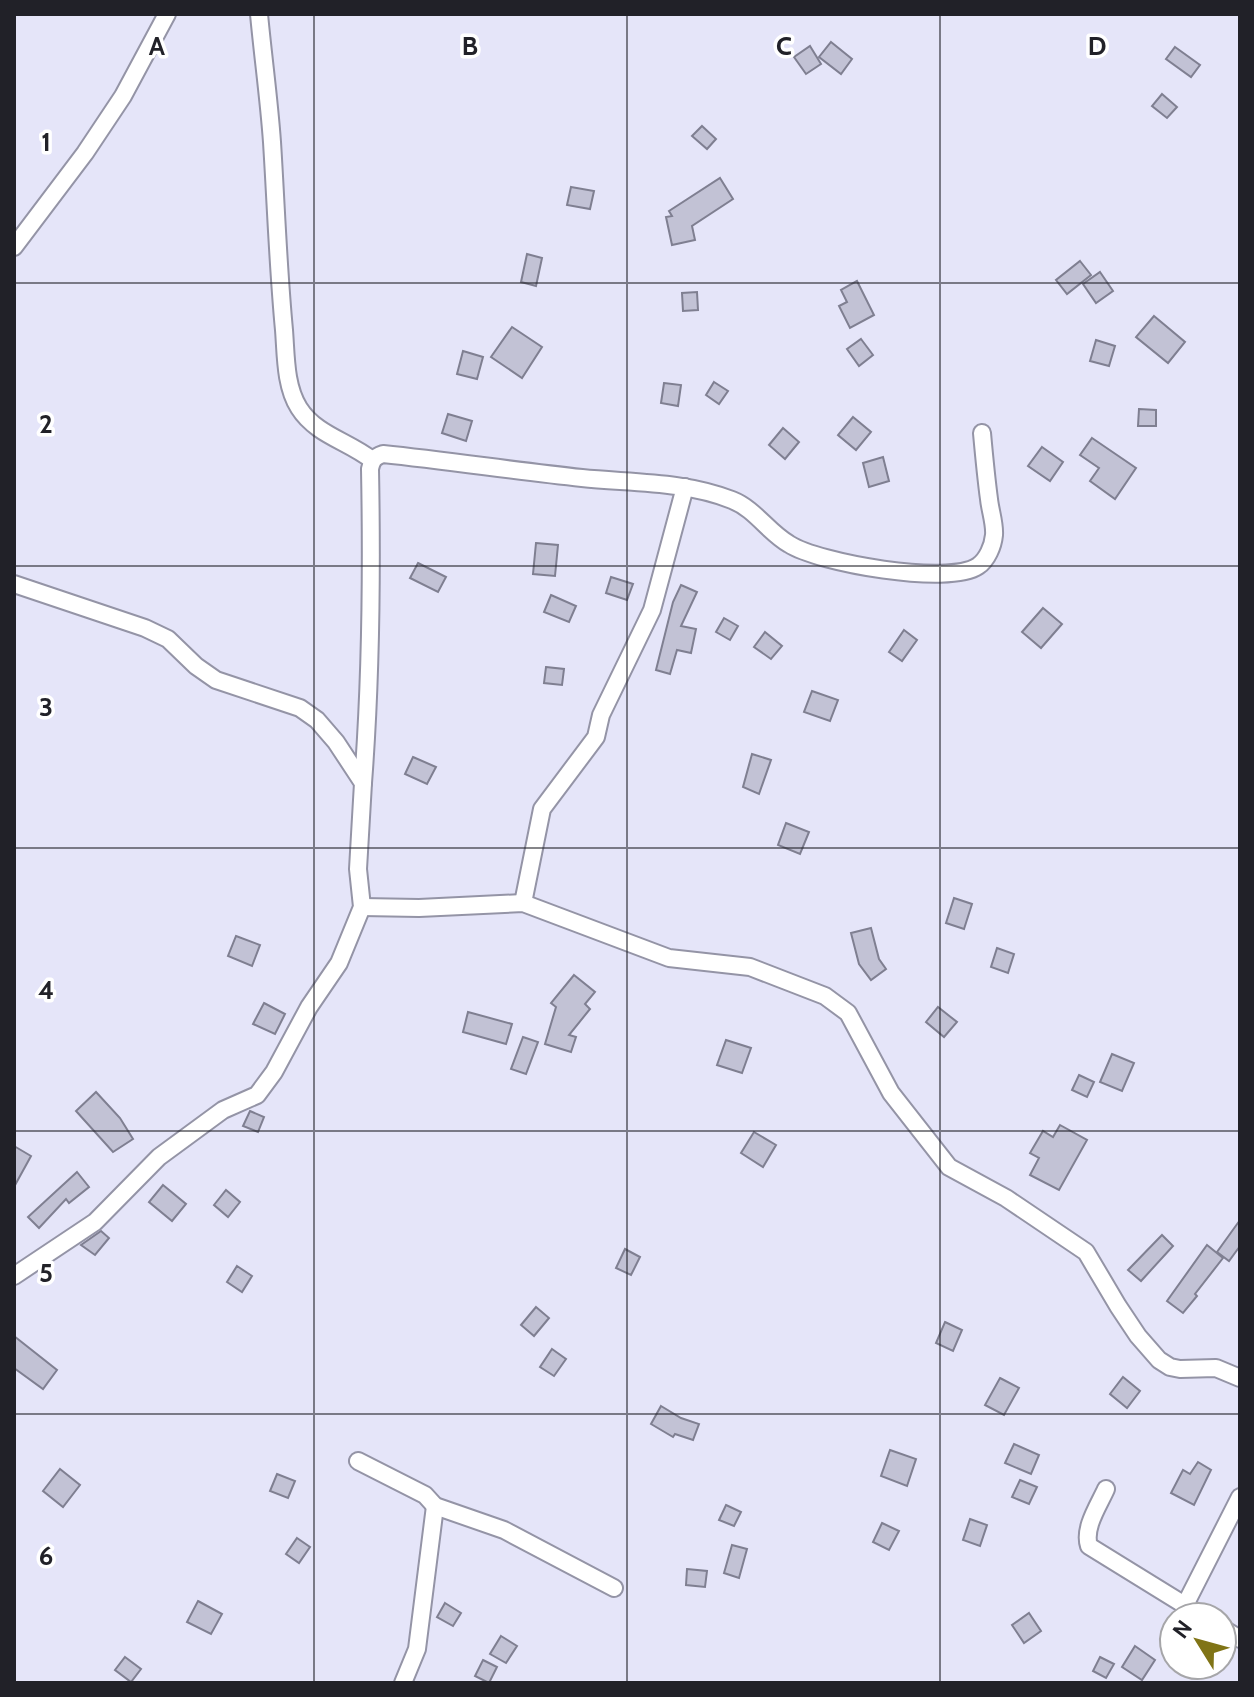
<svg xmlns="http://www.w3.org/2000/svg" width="1254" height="1697" viewBox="0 0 1254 1697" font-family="Cabin,sans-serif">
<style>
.building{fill:#c2c2d5;stroke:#7f7f91;stroke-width:2}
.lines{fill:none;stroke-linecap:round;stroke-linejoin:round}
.minor-casing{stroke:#9494a6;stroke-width:20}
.minor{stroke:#fff;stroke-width:16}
.grid{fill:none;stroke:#212128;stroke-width:2;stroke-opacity:0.55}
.grid-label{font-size:26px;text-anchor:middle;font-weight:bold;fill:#212128;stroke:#fff;stroke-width:7;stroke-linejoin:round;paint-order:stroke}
</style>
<rect width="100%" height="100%" fill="#e5e5f9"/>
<g class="building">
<path d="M831 42 852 59 841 74 819 57Z"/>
<path d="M810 46 821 64 806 74 794 57Z"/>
<path d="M1175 47 1200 65 1191 77 1166 59Z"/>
<path d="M1162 94 1177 107 1167 118 1152 106Z"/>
<path d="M702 126 716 139 707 149 692 136Z"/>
<path d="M720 178 733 199 692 226 695 240 672 245 666 217 672 216 669 211Z"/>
<path d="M571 187 594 191 590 209 567 205Z"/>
<path d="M527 254 542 258 536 286 521 282Z"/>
<path d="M1080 261 1091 275 1067 294 1056 280Z"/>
<path d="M1100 272 1113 291 1096 303 1083 284Z"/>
<path d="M857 281 874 315 850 328 839 306 847 302 841 290Z"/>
<path d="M697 292 698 310 683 311 682 293Z"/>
<path d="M1154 316 1185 342 1168 363 1136 337Z"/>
<path d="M512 327 542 347 522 378 491 357Z"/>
<path d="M861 339 873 355 859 366 847 349Z"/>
<path d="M1096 340 1115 346 1109 366 1090 361Z"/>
<path d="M463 351 483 357 477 379 457 374Z"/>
<path d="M714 382 728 391 719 404 706 395Z"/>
<path d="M664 383 681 385 678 406 661 403Z"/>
<path d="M1139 409 1156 410V426H1138Z"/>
<path d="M448 414 472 421 466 441 442 433Z"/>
<path d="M853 417 871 432 856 450 838 435Z"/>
<path d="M783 428 799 442 785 459 769 445Z"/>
<path d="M1092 438 1136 468 1115 499 1090 481 1099 468 1080 455Z"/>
<path d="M1042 447 1063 462 1050 481 1028 466Z"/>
<path d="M883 457 889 481 869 487 863 463Z"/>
<path d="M536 543 558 545 555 576 533 574Z"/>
<path d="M418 563 446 577 438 592 410 578Z"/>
<path d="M611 577 633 584 627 600 606 593Z"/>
<path d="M681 585 697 592 681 626 696 629 691 653 677 650 670 674 656 670 673 602Z"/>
<path d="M551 595 576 606 569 622 544 612Z"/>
<path d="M1043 608 1062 624 1041 648 1022 632Z"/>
<path d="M724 618 738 626 730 640 716 632Z"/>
<path d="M904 630 917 640 902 661 889 652Z"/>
<path d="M765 632 782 646 771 659 754 647Z"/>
<path d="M546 667 564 669 562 685 544 683Z"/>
<path d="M812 691 838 700 830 721 804 712Z"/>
<path d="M752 754 771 760 759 794 743 787Z"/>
<path d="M413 757 436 767 427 784 405 774Z"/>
<path d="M786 823 809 832 800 854 778 845Z"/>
<path d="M954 898 972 904 964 929 946 923Z"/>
<path d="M871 928 879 959 886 969 871 980 859 964 851 933Z"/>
<path d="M236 936 260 945 252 966 228 956Z"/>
<path d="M997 948 1014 954 1008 973 991 967Z"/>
<path d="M574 975 595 992 585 1004 590 1009 569 1035 576 1037 571 1052 545 1044 556 1007 551 1003Z"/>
<path d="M264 1003 285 1014 275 1034 253 1024Z"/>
<path d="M938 1007 957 1022 944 1037 926 1022Z"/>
<path d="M468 1012 512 1024 506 1044 463 1032Z"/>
<path d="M523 1037 538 1042 526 1074 511 1069Z"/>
<path d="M726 1040 751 1048 742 1073 717 1065Z"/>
<path d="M1112 1054 1134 1063 1122 1091 1100 1082Z"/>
<path d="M1079 1075 1094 1082 1087 1097 1072 1090Z"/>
<path d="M96 1092 120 1118 133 1139 113 1152 76 1111Z"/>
<path d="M250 1111 264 1117 258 1132 243 1126Z"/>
<path d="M1060 1125 1087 1140 1059 1190 1030 1175 1039 1158 1030 1153 1043 1131 1053 1137Z"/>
<path d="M754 1132 776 1145 763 1167 741 1153Z"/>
<path d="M14 1146 31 1156 14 1187Z"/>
<path d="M77 1172 89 1187 69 1203 66 1199 39 1228 28 1217Z"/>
<path d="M163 1185 186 1204 172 1221 149 1202Z"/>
<path d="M226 1190 240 1202 228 1217 214 1205Z"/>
<path d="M1240 1220V1246L1229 1261 1217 1252Z"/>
<path d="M101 1231 109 1238 95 1255 81 1245Z"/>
<path d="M1162 1235 1173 1246 1141 1281 1128 1270Z"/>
<path d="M1207 1245 1223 1258 1195 1294 1197 1296 1183 1313 1167 1301Z"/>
<path d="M625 1249 640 1257 631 1275 616 1268Z"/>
<path d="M237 1266 252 1276 242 1292 227 1282Z"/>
<path d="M536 1307 549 1318 534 1336 521 1325Z"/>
<path d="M945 1322 962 1330 953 1351 936 1343Z"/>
<path d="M14 1336 57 1370 43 1389 14 1368Z"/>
<path d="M552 1349 566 1359 554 1376 540 1367Z"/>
<path d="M1123 1377 1140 1391 1127 1408 1110 1394Z"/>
<path d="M1000 1378 1019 1388 1004 1415 985 1405Z"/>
<path d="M661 1406 681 1418 699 1424 693 1440 675 1434 673 1437 651 1424Z"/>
<path d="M1014 1444 1039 1455 1031 1474 1005 1463Z"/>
<path d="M890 1450 916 1459 907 1486 881 1476Z"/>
<path d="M1198 1462 1211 1470 1194 1505 1171 1493 1183 1470 1190 1474Z"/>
<path d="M60 1469 80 1485 63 1507 43 1491Z"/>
<path d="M277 1474 295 1481 288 1498 270 1491Z"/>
<path d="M1020 1480 1037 1487 1029 1504 1012 1497Z"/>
<path d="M726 1505 741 1512 734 1526 719 1520Z"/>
<path d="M970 1519 987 1525 980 1546 963 1540Z"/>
<path d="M882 1523 899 1531 889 1550 873 1542Z"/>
<path d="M297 1538 310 1547 299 1563 286 1554Z"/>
<path d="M732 1545 747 1549 739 1578 724 1573Z"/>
<path d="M687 1569 707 1571 705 1587 686 1585Z"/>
<path d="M198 1601 222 1614 211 1634 187 1622Z"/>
<path d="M445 1603 461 1613 453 1626 437 1617Z"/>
<path d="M1029 1613 1041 1631 1024 1643 1012 1625Z"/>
<path d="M501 1636 517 1646 506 1663 490 1654Z"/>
<path d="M1135 1646 1155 1660 1142 1680 1122 1667Z"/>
<path d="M125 1657 141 1669 131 1682 115 1670Z"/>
<path d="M1100 1657 1114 1664 1106 1678 1093 1671Z"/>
<path d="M483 1660 497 1667 489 1683 475 1676Z"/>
</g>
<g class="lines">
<g class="minor-casing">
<g id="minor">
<path d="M259 14C263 57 269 99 272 142 276 205 278 267 284 330 286 355 285 386 299 408 316 435 348 441 372 460"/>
<path d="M14 247 85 153 123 96 167 14"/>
<path d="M14 584 145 628 168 639 196 666 216 680 300 708 317 720 336 742 363 783 358 869 362 907 339 963 309 1007 274 1072 257 1095 223 1110 159 1157 95 1222 14 1276"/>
<path d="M363 783C371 678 372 574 370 469 372 460 374 457 383 454 450 461 516 471 582 478 631 483 685 481 732 500 755 509 768 532 789 544 818 563 949 586 978 566 987 560 993 546 994 535 995 524 990 510 989 499 986 477 984 455 982 433"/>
<path d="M523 903 542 809 596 737 601 715 652 610 685 487"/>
<path d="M362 907 419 908 523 903 669 958 750 967 825 996 848 1013 891 1093 949 1167 1006 1198 1086 1252 1118 1306 1138 1336 1159 1360 1170 1367 1180 1369 1216 1368 1240 1378"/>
<path d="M358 1461 425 1495 435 1506 504 1530 614 1588"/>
<path d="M1106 1489C1099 1505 1083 1528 1089 1546L1204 1617"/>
<path d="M1185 1605 1240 1497"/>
<path d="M1222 1628 1240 1639"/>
<path d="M403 1683 417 1649 435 1506"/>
</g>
</g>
<use href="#minor" class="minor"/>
</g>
<path class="grid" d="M314 14V1683M627 14V1683M940 14V1683M14 283H1240M14 566H1240M14 848H1240M14 1131H1240M14 1414H1240"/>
<g class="grid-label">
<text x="157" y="55">A</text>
<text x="470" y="55">B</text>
<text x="784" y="55">C</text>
<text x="1097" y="55">D</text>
<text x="46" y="151">1</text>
<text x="46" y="433">2</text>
<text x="46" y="716">3</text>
<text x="46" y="999">4</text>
<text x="46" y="1282">5</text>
<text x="46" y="1565">6</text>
</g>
<rect width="1254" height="1697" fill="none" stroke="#212128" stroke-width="32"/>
<g transform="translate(1198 1641) rotate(307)"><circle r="38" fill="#ffffff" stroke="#a6a6a9" stroke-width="2"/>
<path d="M0-6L14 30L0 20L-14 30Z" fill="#807416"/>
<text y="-12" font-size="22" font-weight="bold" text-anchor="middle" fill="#212128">N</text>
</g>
</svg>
